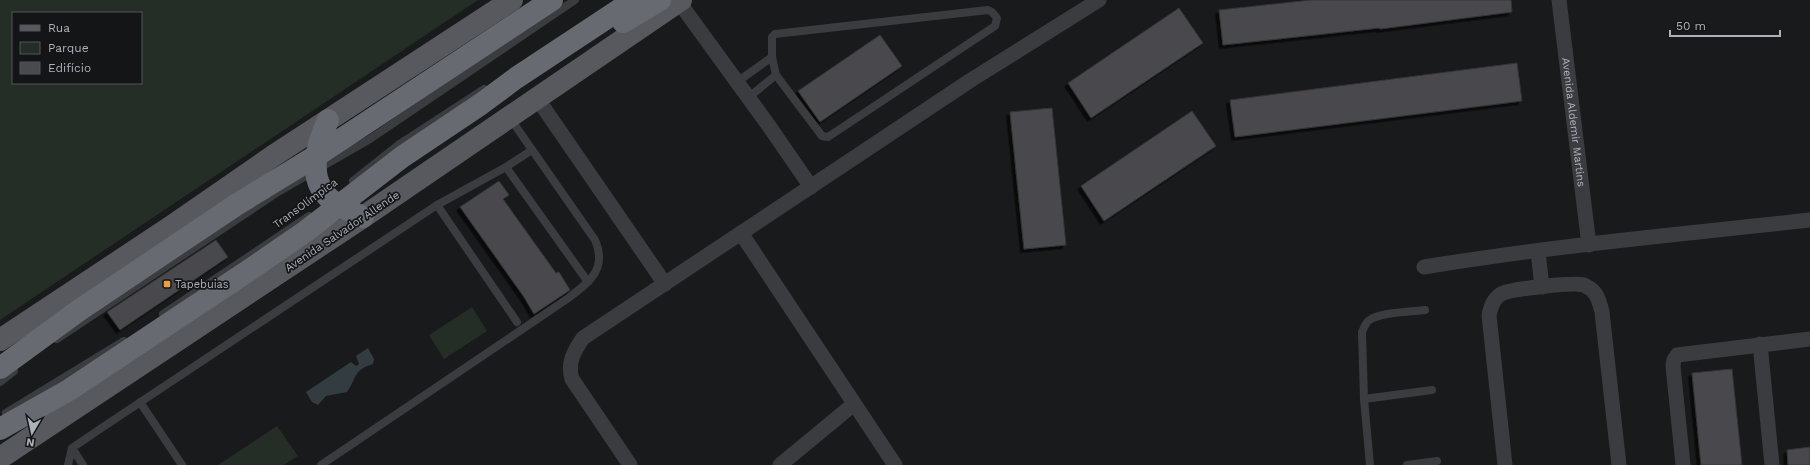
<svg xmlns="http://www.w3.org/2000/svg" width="1810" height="465" viewBox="0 0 1810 465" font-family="'Work Sans',sans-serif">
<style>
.green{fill:#252e26;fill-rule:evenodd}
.water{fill:#323c41}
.building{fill:#484a4e;stroke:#343437;filter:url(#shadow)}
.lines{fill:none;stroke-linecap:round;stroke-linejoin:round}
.lane{stroke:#3b3c40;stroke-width:8}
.street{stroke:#3b3c40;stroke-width:15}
.primary{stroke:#57595f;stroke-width:22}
.highway{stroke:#676b71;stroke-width:22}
.poi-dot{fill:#ea9f43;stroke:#141517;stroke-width:1.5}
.labels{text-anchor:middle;stroke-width:3.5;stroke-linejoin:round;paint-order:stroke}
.street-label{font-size:11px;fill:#adb2ba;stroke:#141517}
.poi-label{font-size:11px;fill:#adb2ba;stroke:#141517;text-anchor:start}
</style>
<defs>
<filter id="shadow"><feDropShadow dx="-3.5" dy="3.5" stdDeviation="0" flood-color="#0009"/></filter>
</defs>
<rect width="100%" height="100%" fill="#191a1b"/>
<g class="green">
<path d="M0 0H478L0 320ZM13 13H141V83H13Z"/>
<path d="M472 307 487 331 444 359 429 335Z"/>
<path d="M277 426 298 456 284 465H218Z"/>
</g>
<path class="water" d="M368 348 374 359 373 364C353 370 357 378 347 392L326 396 318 405 312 402 306 392 351 362 356 366 359 364 356 356Z"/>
<g class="building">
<path d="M1311 0H1511L1512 12 1380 29 1379 28 1223 45 1219 10Z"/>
<path d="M1179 8 1203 43 1091 118 1068 83Z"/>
<path d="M880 35 902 66 820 122 798 91Z"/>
<path d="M1517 63 1522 101 1235 137 1230 100Z"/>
<path d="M1052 108 1066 245 1024 249 1010 112Z"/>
<path d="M1192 111 1216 146 1104 221 1081 186Z"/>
<path d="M499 181 509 195 503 199 556 273 559 272 570 290 534 314 524 297 460 207Z"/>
<path d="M216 240 228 257 120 330 107 312Z"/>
<path d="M1732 369 1742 465H1701L1692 373Z"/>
<path d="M1810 447V465H1788L1787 450Z"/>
</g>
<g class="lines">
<g class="lane">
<path d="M988 10 992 12 997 18 995 26 828 137 822 136 776 75 772 57V37L775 34Z"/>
<path d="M737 82 772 57"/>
<path d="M749 97 776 75"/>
<path d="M506 167 588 282"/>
<path d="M353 181 401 143 484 89"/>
<path d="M437 205 517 322"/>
<path d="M163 314 309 216"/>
<path d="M57 339 278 192 370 139 575 0"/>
<path d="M0 382 14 371"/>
<path d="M1364 399 1432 390"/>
<path d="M140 402 182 465"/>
<path d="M6 413 124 341"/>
<path d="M72 448 83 465"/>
<path d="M68 465 72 448 103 427 437 205 506 167 532 150"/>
<path d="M321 465 567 299C588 283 608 270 595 240L510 118"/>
<path d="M1370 465 1364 399 1362 332C1364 328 1365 324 1368 321 1379 312 1411 312 1425 310"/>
<path d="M1407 465 1437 461"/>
</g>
<g class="street">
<path id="s1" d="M1559 0 1589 245"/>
<path d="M679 2 769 126 811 187"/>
<path d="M537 98 665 284"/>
<path d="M741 233 895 465"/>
<path d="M1538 251 1542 287"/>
<path d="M1424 267C1552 246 1681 234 1810 220"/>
<path d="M1760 344 1772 465"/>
<path d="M630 465 572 379C567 363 574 351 583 338L971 80 1099 0"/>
<path d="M780 465 854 404"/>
<path d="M1505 465 1489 315C1491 307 1493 299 1501 294 1510 289 1573 282 1584 285 1586 286 1590 288 1592 290 1598 295 1600 304 1602 312L1619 465"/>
<path d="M1683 465 1673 366 1674 360 1677 355 1810 339"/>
</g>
<g class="primary">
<path d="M0 340 172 226 273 156 512 0"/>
<path d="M0 458 363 217 681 0"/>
</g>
<g class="highway">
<path d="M623 22 660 0"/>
<path d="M328 120C317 145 306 178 330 199 339 207 352 212 363 217"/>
<path d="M0 368 78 311 236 205 316 156 552 0"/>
<path d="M0 429 69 390 248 271 306 231 402 157 481 104 516 78 634 0"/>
</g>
</g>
<rect class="poi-dot" x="163" y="280" width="8" height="8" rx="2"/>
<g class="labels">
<g class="street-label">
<text dy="4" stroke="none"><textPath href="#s1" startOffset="123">Avenida Aldemir Martins</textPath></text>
<text transform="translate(305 203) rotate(-36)" y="4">TransOlímpica</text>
<text transform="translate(342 231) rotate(-34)" y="4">Avenida Salvador Allende</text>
</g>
<g class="poi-label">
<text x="175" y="288">Tapebuias</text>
</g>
</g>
<rect x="12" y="12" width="130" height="72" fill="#141517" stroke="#515458"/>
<rect x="20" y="25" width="20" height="6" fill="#57595f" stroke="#515458"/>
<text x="48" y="32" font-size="12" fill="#adb2ba">Rua</text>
<rect x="20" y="42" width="20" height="12" fill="#252e26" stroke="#515458"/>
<text x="48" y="52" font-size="12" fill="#adb2ba">Parque</text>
<rect x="20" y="62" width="20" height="12" fill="#484a4e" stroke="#515458"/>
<text x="48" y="72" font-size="12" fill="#adb2ba">Edifício</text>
<g transform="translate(32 433) rotate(189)" stroke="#141517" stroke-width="3" paint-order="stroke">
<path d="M0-3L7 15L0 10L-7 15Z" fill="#adb2ba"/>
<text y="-6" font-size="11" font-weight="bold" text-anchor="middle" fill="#adb2ba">N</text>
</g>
<path d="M1670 30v6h110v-6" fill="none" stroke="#adb2ba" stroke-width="2"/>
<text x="1676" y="30" font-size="12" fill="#adb2ba" stroke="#141517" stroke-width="3" paint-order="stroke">50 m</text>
</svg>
